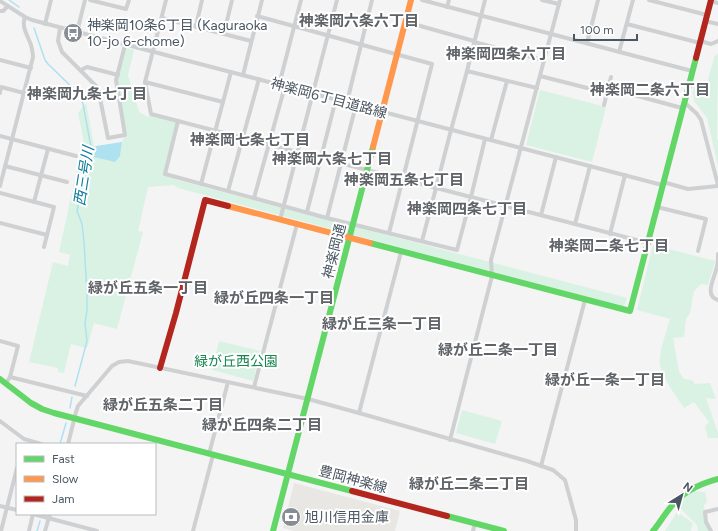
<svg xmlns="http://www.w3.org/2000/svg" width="718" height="531" viewBox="0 0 718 531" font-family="Figtree,'Noto Sans JP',sans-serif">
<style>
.commercial{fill:#e8e7e3}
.green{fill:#d9f2e3}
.water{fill:#aee2f0}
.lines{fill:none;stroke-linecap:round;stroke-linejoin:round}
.stream{stroke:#aee2f0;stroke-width:1.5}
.street{stroke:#ced0d2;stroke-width:4}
.fast{stroke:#63d668;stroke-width:6}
.slow{stroke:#ff974d;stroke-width:6}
.jam{stroke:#b3261e;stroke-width:6}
.labels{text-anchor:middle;stroke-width:4;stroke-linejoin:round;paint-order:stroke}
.poi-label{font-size:14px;fill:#4a5661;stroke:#fff;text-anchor:start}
.street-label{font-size:14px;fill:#4a5661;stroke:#fff}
.park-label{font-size:14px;fill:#17864f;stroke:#fff}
.neighbourhood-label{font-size:15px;font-weight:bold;fill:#5f6368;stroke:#fff}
.water-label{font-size:15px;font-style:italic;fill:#0c7c9b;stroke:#fff}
</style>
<rect width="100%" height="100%" fill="#f4f4f4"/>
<path class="commercial" d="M294 483 400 511 395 531H294L283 528Z"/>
<g class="green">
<path d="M125 48 134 50 128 75 139 112 148 117 151 114 178 121 165 175 177 180 627 298 624 307 178 188 174 185 148 187 138 231 143 232 117 329 94 323 87 348 71 344 64 373 58 372V368L29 362 53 262 68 266 70 255 59 252 80 155 84 143 78 113 86 103 94 146H96L94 157 120 156 122 142 125 135 116 80Z"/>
<path d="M718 54 717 139 718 140V166L707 118 694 101 693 92 695 83 706 86 715 55Z"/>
<path d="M540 90 606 107 592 162 526 145Z"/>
<path d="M653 245 715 261 713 269 708 285 701 284 694 291 690 313 686 319 684 337 673 338 679 372 684 379 692 380 695 384 710 383 716 399 706 398 718 433V438H708L705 427 709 422 694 402 684 408C676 395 664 381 660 365 658 354 667 330 670 319L637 310Z"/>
<path d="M219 341 260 351 253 381 212 370Z"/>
<path d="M462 410 502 421 495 444 456 433Z"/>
<path d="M694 491 705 492 707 502 704 505 705 522 710 531H698L697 525 677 505 685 496Z"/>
<path d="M677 512 693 523 691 531H665Z"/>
</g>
<path class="water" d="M122 142 120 156 115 162 94 157 96 146Z"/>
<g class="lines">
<g class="stream">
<path d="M9 0 19 7"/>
<path d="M34 28 45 60 48 64 80 95 83 104 91 147 77 211 82 224 84 242 87 293V310L85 323 87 341 75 386"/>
<path d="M70 408 72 397"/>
<path d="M60 444 66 423"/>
<path d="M37 531 40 521"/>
</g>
<g class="street">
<path d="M90 0 126 9 129 0"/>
<path d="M422 0 692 71"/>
<path d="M542 0 559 4"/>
<path d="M649 0 707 15"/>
<path d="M0 1 25 17 32 20 662 185"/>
<path d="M711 1 718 3"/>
<path d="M447 7 449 0"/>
<path d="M0 11H3L7 7"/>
<path d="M257 16 432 64 389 233"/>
<path d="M162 18 251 41"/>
<path d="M705 21 718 24"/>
<path d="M406 22 474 41"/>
<path d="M45 24 51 0"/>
<path d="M627 24 700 43"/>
<path d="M196 26 202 0"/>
<path d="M60 28 58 41 62 52 98 88 108 138 125 135 116 80 125 45"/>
<path d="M77 32 85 0"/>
<path d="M224 33 232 0"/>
<path d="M700 41 711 44 718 41"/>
<path d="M474 42 543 60"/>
<path d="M587 43 598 0"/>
<path d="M619 52 633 0"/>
<path d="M0 60 31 68"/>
<path d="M81 70 87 67 118 75"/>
<path d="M467 71 537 88"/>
<path d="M243 75 262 0"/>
<path d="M540 76 607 93"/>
<path d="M145 82 166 0"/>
<path d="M279 85 301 0"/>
<path d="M608 88 682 108"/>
<path d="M0 93 1 87 24 93"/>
<path d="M223 102 145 82 151 114 648 243"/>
<path d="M347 102 372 0"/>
<path d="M684 102 697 114 701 120 718 185"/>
<path d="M604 105 611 77"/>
<path d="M178 121 165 174 327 218 457 250 471 197 485 139"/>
<path d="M0 136 76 156"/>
<path d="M491 140 507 81"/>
<path d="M5 166 67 182"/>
<path d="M663 182 688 189 718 186"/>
<path d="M201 184 231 72"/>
<path d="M0 186 33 57C33 53 32 49 31 45 28 36 21 27 25 17"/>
<path d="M228 191 259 79"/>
<path d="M0 193 54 207 44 247"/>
<path d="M254 198 285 86"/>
<path d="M34 202 48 149"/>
<path d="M657 207 706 219 698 251"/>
<path d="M307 212 336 99"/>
<path d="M541 215 556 157"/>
<path d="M327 218 356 105"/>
<path d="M280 220 337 0"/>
<path d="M0 223 47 235"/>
<path d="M575 224 590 166"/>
<path d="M610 234 625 175"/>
<path d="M422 241 436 188 451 130 467 71 485 0"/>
<path d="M718 254C718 259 718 265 716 270 714 279 704 296 718 300"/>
<path d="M0 341 18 346 10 377"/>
<path d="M6 383 10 377 87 396"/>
<path d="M254 387 297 224"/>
<path d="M359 413 401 252"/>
<path d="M0 421 24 439 41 444"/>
<path d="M450 440 492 276 491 260 560 0"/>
<path d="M68 444 76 412 78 406 112 366 119 362 128 361 308 399 359 413 527 461 553 470 565 480 576 520V531"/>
<path d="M209 454 228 382"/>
<path d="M541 466 585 300"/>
<path d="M0 506 17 510"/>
<path d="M33 514 97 531"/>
<path d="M1 531 17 468"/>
<path d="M29 531 33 514"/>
<path d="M45 531 50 514"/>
<path d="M193 531 213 455"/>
<path d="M473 531 475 523"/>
<path d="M711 531 706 522 705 512 718 509"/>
</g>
<g class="fast">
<path d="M370 243 630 311 696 58"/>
<path d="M0 379 31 403 42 409 54 413 352 491"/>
<path d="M447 516 504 531"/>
<path d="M273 531 373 147"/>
<path d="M653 531C659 524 664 515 670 508 682 492 699 484 718 479"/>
</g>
<g class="slow">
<path d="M373 147 411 0"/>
<path d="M228 206 370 243"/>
</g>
<g class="jam">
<path d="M696 58 711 0"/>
<path d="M160 368 176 313 205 200 228 206"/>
<path d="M352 491 447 516"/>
</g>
</g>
<defs>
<g id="bus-disc" transform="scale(1)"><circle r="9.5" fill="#868d94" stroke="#fff"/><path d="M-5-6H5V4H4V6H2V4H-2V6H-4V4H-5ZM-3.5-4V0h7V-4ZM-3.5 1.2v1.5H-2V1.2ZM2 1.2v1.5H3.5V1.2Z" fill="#fff"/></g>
<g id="bank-disc" transform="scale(1)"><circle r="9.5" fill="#868d94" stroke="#fff"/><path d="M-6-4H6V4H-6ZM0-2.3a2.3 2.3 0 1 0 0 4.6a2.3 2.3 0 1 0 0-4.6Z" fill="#fff"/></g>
</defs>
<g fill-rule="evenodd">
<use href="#bus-disc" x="73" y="33"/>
<use href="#bank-disc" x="291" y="517"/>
</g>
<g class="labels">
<g class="poi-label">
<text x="87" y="30">神楽岡10条6丁目 (Kaguraoka<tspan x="87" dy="16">10-jo 6-chome)</tspan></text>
<text x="305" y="522">旭川信用金庫</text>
</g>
<g class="street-label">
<text transform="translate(329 98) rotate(15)" y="5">神楽岡6丁目道路線</text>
<text transform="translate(334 251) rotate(-76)" y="5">神楽岡通</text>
<text transform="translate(353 479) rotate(15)" y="5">豊岡神楽線</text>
</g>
<g class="park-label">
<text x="236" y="366">緑が丘西公園</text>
</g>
<g class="neighbourhood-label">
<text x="359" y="26">神楽岡六条六丁目</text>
<text x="506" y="59">神楽岡四条六丁目</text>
<text x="650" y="95">神楽岡二条六丁目</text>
<text x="87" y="99">神楽岡九条七丁目</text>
<text x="250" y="145">神楽岡七条七丁目</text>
<text x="332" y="164">神楽岡六条七丁目</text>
<text x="404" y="185">神楽岡五条七丁目</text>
<text x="467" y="214">神楽岡四条七丁目</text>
<text x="609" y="251">神楽岡二条七丁目</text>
<text x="148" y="293">緑が丘五条一丁目</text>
<text x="274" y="303">緑が丘四条一丁目</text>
<text x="382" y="329">緑が丘三条一丁目</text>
<text x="498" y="355">緑が丘二条一丁目</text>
<text x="605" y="385">緑が丘一条一丁目</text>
<text x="163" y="410">緑が丘五条二丁目</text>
<text x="262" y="430">緑が丘四条二丁目</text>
<text x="469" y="489">緑が丘二条二丁目</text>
</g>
<g class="water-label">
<text transform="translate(84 176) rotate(-81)" y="5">西三号川</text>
</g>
</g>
<rect x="16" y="443" width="140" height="72" fill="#ffffff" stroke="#b7bbc0"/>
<rect x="24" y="456" width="20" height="6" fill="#63d668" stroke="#b7bbc0"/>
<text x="52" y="463" font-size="12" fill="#4a5661">Fast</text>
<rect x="24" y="476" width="20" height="6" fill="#ff974d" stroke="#b7bbc0"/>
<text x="52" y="483" font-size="12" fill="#4a5661">Slow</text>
<rect x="24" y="496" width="20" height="6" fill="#b3261e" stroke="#b7bbc0"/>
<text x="52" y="503" font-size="12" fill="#4a5661">Jam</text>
<g transform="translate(682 495) rotate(37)" stroke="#ffffff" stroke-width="3" paint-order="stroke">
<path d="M0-3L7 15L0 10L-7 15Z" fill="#4a5661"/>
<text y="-6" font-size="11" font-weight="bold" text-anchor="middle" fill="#4a5661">N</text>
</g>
<path d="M574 34v6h63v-6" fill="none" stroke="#4a5661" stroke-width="2"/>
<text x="580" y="34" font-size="12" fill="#4a5661" stroke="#ffffff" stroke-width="3" paint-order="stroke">100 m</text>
</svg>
